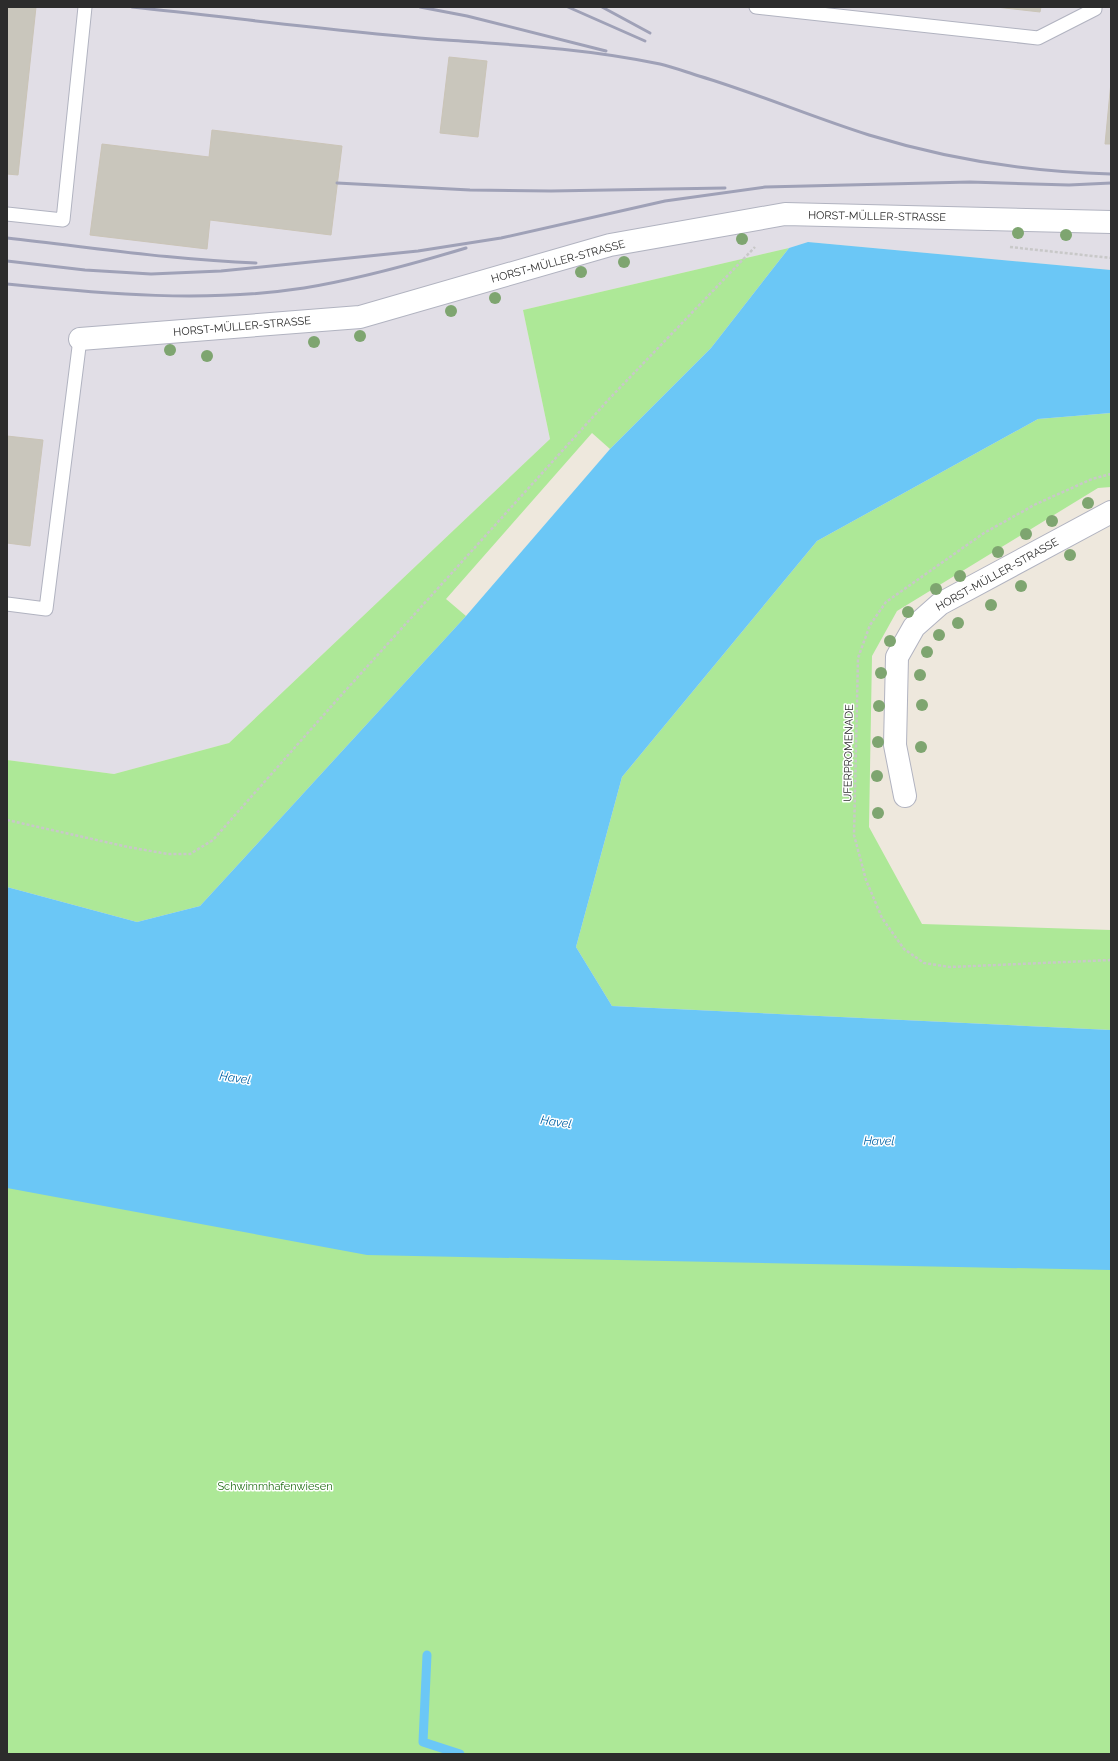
<svg xmlns="http://www.w3.org/2000/svg" width="1118" height="1761" viewBox="0 0 1118 1761" font-family="Raleway,sans-serif">
<style>
.industrial{fill:#e1dee6}
.green{fill:#ade897}
.water{fill:#6bc7f6}
.lines{fill:none;stroke-linecap:round;stroke-linejoin:round}
.stream{stroke:#6bc7f6;stroke-width:9}
.building{fill:#c9c6bc;stroke:#cac4b7}
.lane-casing{stroke:#b1b3c0;stroke-width:15}
.street-casing{stroke:#b1b3c0;stroke-width:24}
.path{stroke:#c8c8c8;stroke-width:2.5;stroke-dasharray:3 2;stroke-linecap:butt}
.lane{stroke:#fff;stroke-width:13}
.street{stroke:#fff;stroke-width:22}
.rail{stroke:#9fa1b7;stroke-width:3}
.tree{fill:#7ea570}
.labels{text-anchor:middle;stroke-width:3;stroke-linejoin:round;paint-order:stroke}
.street-label{font-size:11px;fill:#2c2c2c;stroke:#fff}
.park-label{font-size:11px;fill:#226f16;stroke:#fff}
.water-label{font-size:12px;font-style:italic;fill:#0564a6;stroke:#fff}
</style>
<rect width="100%" height="100%" fill="#eee8dd"/>
<path class="industrial" d="M7 7H1111V270L808 242 789 248 523 310 550 439 229 743 114 774 7 760Z"/>
<g class="green">
<path d="M789 248 711 348 610 449 592 433 446 599 466 616 200 906 137 922 7 887V760L114 774 229 743 550 439 523 310Z"/>
<path d="M1111 413V487L1098 488 897 611 872 656 869 827 922 924 1111 930V1030L612 1006 576 947 622 777 817 541 1038 419Z"/>
<path d="M7 1175 1111 1260V1754H7Z"/>
</g>
<path class="water" d="M808 242 1111 270V413L1038 419 817 541 622 777 576 947 612 1006 1111 1030V1270L367 1255 7 1188V887L137 922 200 906 466 616 610 449 711 348 789 248Z"/>
<g class="lines">
<path class="stream" d="M427 1655 423 1742 460 1754"/>
</g>
<g class="building">
<path d="M7 7H36L18 175 7 174Z"/>
<path d="M996 7H1041L1040 12Z"/>
<path d="M449 57 487 61 478 137 440 133Z"/>
<path d="M1111 82V144H1105Z"/>
<path d="M212 130 342 146 331 235 210 220 207 249 90 235 102 144 209 157Z"/>
<path d="M7 436 43 440 30 546 7 543Z"/>
</g>
<g class="lines">
<g class="lane-casing">
<g id="lane">
<path d="M756 7 1038 38 1095 9V7"/>
<path d="M7 214 63 220 85 7"/>
<path d="M7 604 46 609 80 339"/>
</g>
</g>
<g class="street-casing">
<g id="street">
<path d="M80 339 360 317 610 245 785 214 1111 222"/>
<path d="M905 796 895 745 897 657 914 627 940 604 1111 512"/>
</g>
</g>
<g class="path">
<path d="M1010 247 1111 258"/>
<path d="M1111 474 1092 479 1036 504 984 533 886 602 870 625 858 658 854 835 866 880 882 918 904 949 924 963 950 967 1111 960"/>
<path d="M7 820 128 847 168 854H190L213 840 336 701 610 398 755 247"/>
</g>
<use href="#lane" class="lane"/>
<use href="#street" class="street"/>
<g class="rail">
<path d="M132 7C237 18 341 32 446 40 518 45 590 49 660 64 673 67 686 72 699 76 756 93 812 117 869 135 947 159 1030 172 1111 174"/>
<path d="M420 7 467 16 606 51"/>
<path d="M568 7 645 41"/>
<path d="M602 7 650 33"/>
<path d="M337 183 470 190 551 191 725 188"/>
<path d="M7 238C90 247 172 260 256 263"/>
<path d="M7 261 85 270 151 274 221 271 418 251 501 238 665 201 765 187 970 182 1069 185 1111 183"/>
<path d="M7 284C105 294 206 303 304 288 359 279 413 264 466 248"/>
</g>
</g>
<g class="tree">
<circle cx="1018" cy="233" r="6"/>
<circle cx="1066" cy="235" r="6"/>
<circle cx="742" cy="239" r="6"/>
<circle cx="624" cy="262" r="6"/>
<circle cx="581" cy="272" r="6"/>
<circle cx="495" cy="298" r="6"/>
<circle cx="451" cy="311" r="6"/>
<circle cx="360" cy="336" r="6"/>
<circle cx="314" cy="342" r="6"/>
<circle cx="170" cy="350" r="6"/>
<circle cx="207" cy="356" r="6"/>
<circle cx="1088" cy="503" r="6"/>
<circle cx="1052" cy="521" r="6"/>
<circle cx="1026" cy="534" r="6"/>
<circle cx="998" cy="552" r="6"/>
<circle cx="1070" cy="555" r="6"/>
<circle cx="960" cy="576" r="6"/>
<circle cx="1021" cy="586" r="6"/>
<circle cx="936" cy="589" r="6"/>
<circle cx="991" cy="605" r="6"/>
<circle cx="908" cy="612" r="6"/>
<circle cx="958" cy="623" r="6"/>
<circle cx="939" cy="635" r="6"/>
<circle cx="890" cy="641" r="6"/>
<circle cx="927" cy="652" r="6"/>
<circle cx="881" cy="673" r="6"/>
<circle cx="920" cy="675" r="6"/>
<circle cx="922" cy="705" r="6"/>
<circle cx="879" cy="706" r="6"/>
<circle cx="878" cy="742" r="6"/>
<circle cx="921" cy="747" r="6"/>
<circle cx="877" cy="776" r="6"/>
<circle cx="878" cy="813" r="6"/>
</g>
<g class="labels">
<g class="street-label">
<text transform="translate(877 216) rotate(1)" y="4">HORST-MÜLLER-STRASSE</text>
<text transform="translate(558 261) rotate(-15)" y="4">HORST-MÜLLER-STRASSE</text>
<text transform="translate(242 326) rotate(-5)" y="4">HORST-MÜLLER-STRASSE</text>
<text transform="translate(997 574) rotate(-29)" y="4">HORST-MÜLLER-STRASSE</text>
<text transform="translate(848 753) rotate(-89)" y="4">UFERPROMENADE</text>
</g>
<g class="park-label">
<text x="275" y="1490">Schwimmhafenwiesen</text>
</g>
<g class="water-label">
<text transform="translate(235 1078) rotate(8)" y="4">Havel</text>
<text transform="translate(556 1122) rotate(8)" y="4">Havel</text>
<text transform="translate(879 1141) rotate(1)" y="4">Havel</text>
</g>
</g>
<rect width="1118" height="1761" fill="none" stroke="#2c2c2c" stroke-width="16"/>
</svg>
